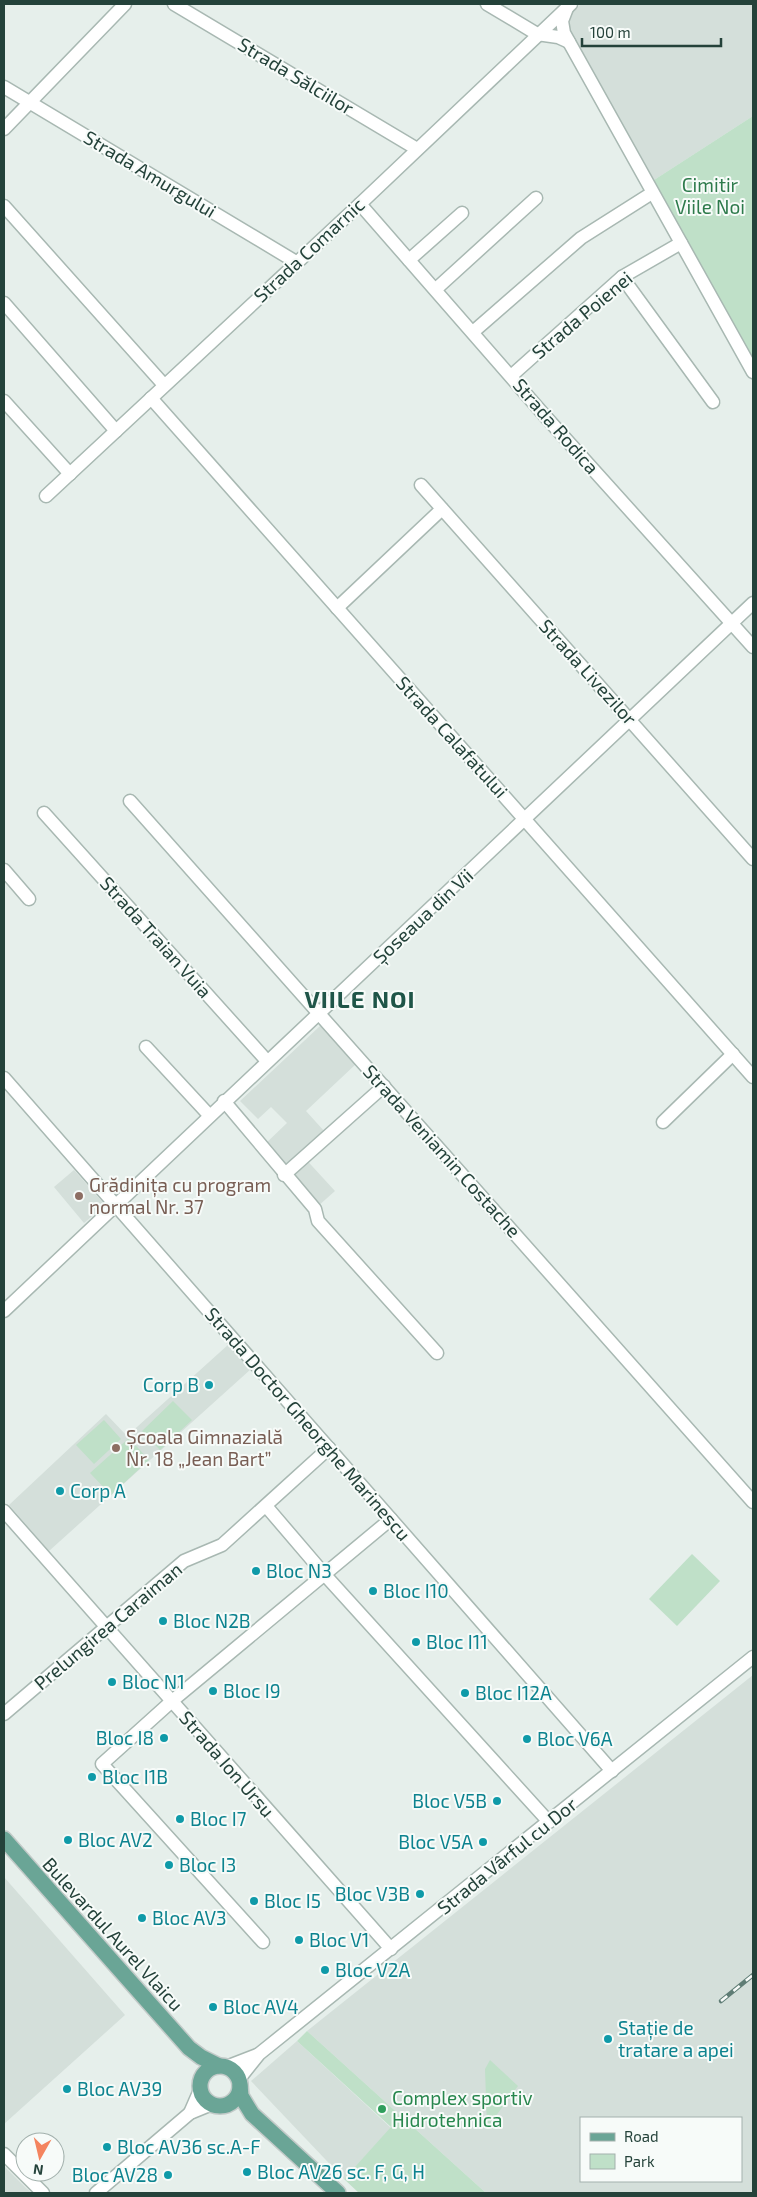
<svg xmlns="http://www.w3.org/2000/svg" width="757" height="2197" viewBox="0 0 757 2197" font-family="'Exo 2',sans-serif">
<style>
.built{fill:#d4dfda;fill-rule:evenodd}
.green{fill:#bfe0c8}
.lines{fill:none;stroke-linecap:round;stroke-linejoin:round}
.minor-casing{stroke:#a8b8b2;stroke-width:15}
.major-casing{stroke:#c2cac8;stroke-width:18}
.minor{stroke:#fff;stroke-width:12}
.major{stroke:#6aa596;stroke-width:15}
.rail-casing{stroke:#5f7d75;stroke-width:4.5}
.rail{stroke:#f7fbf9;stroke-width:2.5;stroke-dasharray:8;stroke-linecap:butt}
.education-dot{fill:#8d6e63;stroke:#f7fbf9;stroke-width:2}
.culture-dot{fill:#0f9aa8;stroke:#f7fbf9;stroke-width:2}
.leisure-dot{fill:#2e9e5b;stroke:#f7fbf9;stroke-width:2}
.labels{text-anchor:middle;stroke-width:4;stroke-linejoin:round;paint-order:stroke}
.street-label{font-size:19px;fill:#24423a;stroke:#f7fbf9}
.park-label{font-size:19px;fill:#2d7a4b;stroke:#f7fbf9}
.education-label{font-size:19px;fill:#785e54;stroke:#f7fbf9;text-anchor:start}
.culture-label{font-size:19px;fill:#0d838f;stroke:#f7fbf9;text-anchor:start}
.leisure-label{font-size:19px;fill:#27864d;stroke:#f7fbf9;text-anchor:start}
.district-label{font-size:24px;font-weight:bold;letter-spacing:1px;fill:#1f5548;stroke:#f7fbf9}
</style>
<rect width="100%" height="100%" fill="#e6efeb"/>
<g class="built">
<path d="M581 4H753V116L654 180 569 29 570 14Z"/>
<path d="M320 1026 356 1064 306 1111 325 1132 301 1154 335 1191 317 1207 263 1146 287 1123 271 1107 258 1119 240 1101Z"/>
<path d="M74 1170 105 1205 84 1223 54 1187Z"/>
<path d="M229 1344 251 1369 49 1551 9 1505 106 1414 127 1436Z"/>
<path d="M753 1675V2193H486L307 2031ZM581 2118H741V2181H581Z"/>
<path d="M4 1877 125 2015 4 2124Z"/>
<path d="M297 2041 391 2128 344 2179 251 2081Z"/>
<path d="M4 2166 26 2188 32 2193H4Z"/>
</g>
<g class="green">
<path d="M753 116V362L705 278 654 180Z"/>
<path d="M173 1401 192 1420 160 1450 142 1431Z"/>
<path d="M104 1420 121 1439 94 1464 76 1445Z"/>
<path d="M129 1438 149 1460 111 1495 90 1473Z"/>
<path d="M692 1554 720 1581 677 1626 649 1599Z"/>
<path d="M307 2031 486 2193H359L344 2179 391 2127 297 2041Z"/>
<path d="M490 2060 518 2086 487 2128 485 2069Z"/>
</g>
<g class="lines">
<g class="minor-casing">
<g id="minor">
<path d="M174 4 417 149"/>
<path d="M487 4 537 34 558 37 569 42"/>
<path d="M567 8 562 21 564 33 753 372"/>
<path d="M4 87 296 262"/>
<path d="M4 129 125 4"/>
<path d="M360 204 545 416 753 647"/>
<path d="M4 206 164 385"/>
<path d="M409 260 462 213"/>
<path d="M622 277 713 402"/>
<path d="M436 289 536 198"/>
<path d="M4 303 116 431"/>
<path d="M473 332 581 238 652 193"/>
<path d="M511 376 622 277 681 243"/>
<path d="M151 398 753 1077"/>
<path d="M4 401 70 474"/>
<path d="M421 485 753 859"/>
<path d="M46 496 360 204 571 4"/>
<path d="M337 608 442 509"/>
<path d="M130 801 753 1502"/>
<path d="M44 813 267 1061"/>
<path d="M4 870 29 899"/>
<path d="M146 1047 209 1115"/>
<path d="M4 1078 612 1771"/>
<path d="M224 1101 315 1209 318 1221 437 1353"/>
<path d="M663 1122 733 1054"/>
<path d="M284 1175 384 1086"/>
<path d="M4 1311 753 603"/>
<path d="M266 1506 325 1575 549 1822"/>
<path d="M4 1511 391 1949"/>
<path d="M4 1714 184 1561 222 1545 329 1448"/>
<path d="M263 1942 102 1764 172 1701 391 1519"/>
<path d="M226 2067 257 2055"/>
<path d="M239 2079 259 2054 753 1657"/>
<path d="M190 2113 200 2090"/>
<path d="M4 2154 43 2193"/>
<path d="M96 2193 190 2113 212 2104"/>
</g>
</g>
<g class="major-casing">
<g id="major">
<path d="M4 1839 189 2048 201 2057 219 2066"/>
<circle cx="220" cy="2086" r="20"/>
<path d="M240 2085 241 2096 252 2114 338 2193"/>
</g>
</g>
<use href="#minor" class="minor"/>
<use href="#major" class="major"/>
<g class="rail-casing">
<path id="rail" d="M721 2001 753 1975"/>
</g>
<use href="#rail" class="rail"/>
</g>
<g class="education-dot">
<circle cx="79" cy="1196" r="5"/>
<circle cx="116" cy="1448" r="5"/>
</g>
<g class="culture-dot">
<circle cx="209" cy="1385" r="5"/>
<circle cx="60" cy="1491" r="5"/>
<circle cx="256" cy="1571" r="5"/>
<circle cx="373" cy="1591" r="5"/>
<circle cx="163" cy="1621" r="5"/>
<circle cx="416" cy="1642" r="5"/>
<circle cx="112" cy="1682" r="5"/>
<circle cx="213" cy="1691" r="5"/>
<circle cx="465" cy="1693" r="5"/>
<circle cx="164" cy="1738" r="5"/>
<circle cx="527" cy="1739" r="5"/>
<circle cx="92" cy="1777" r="5"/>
<circle cx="497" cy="1801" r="5"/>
<circle cx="180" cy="1819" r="5"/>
<circle cx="68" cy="1840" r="5"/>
<circle cx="483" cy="1842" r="5"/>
<circle cx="169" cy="1865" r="5"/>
<circle cx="420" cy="1894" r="5"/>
<circle cx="254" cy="1901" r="5"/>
<circle cx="142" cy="1918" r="5"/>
<circle cx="299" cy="1940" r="5"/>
<circle cx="325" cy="1970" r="5"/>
<circle cx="213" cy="2007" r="5"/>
<circle cx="608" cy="2039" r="5"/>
<circle cx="67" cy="2089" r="5"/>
<circle cx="107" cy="2147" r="5"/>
<circle cx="247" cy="2172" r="5"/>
<circle cx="168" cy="2175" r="5"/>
</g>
<circle class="leisure-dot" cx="382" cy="2109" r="5"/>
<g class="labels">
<g class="street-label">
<text transform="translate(296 76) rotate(31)" y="7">Strada Sălciilor</text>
<text transform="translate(150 174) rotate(31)" y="7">Strada Amurgului</text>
<text transform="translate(309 250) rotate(-43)" y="7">Strada Comarnic</text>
<text transform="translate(582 315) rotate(-40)" y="7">Strada Poienei</text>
<text transform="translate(556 426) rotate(49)" y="7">Strada Rodica</text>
<text transform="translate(588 672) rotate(48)" y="7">Strada Livezilor</text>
<text transform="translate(452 737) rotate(48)" y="7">Strada Calafatului</text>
<text transform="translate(423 916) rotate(-43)" y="7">Șoseaua din Vii</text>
<text transform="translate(156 937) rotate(48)" y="7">Strada Traian Vuia</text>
<text transform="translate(442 1151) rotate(48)" y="7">Strada Veniamin Costache</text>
<text transform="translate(308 1424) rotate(49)" y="7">Strada Doctor Gheorghe Marinescu</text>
<text transform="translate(108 1626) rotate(-40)" y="7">Prelungirea Caraiman</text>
<text transform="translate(227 1764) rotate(49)" y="7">Strada Ion Ursu</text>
<text transform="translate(507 1856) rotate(-39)" y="7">Strada Vârful cu Dor</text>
<text transform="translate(113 1934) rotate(48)" y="7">Bulevardul Aurel Vlaicu</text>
</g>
<g class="park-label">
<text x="710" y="192">Cimitir<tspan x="710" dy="22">Viile Noi</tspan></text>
</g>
<g class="education-label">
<text x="89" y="1192">Grădinița cu program<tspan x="89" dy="22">normal Nr. 37</tspan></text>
<text x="126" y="1444">Școala Gimnazială<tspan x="126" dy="22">Nr. 18 „Jean Bart”</tspan></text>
</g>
<g class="culture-label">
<text x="199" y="1392" text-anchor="end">Corp B</text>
<text x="70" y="1498">Corp A</text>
<text x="266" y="1578">Bloc N3</text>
<text x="383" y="1598">Bloc I10</text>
<text x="173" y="1628">Bloc N2B</text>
<text x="426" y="1649">Bloc I11</text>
<text x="122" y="1689">Bloc N1</text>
<text x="223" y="1698">Bloc I9</text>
<text x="475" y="1700">Bloc I12A</text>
<text x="154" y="1745" text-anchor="end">Bloc I8</text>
<text x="537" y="1746">Bloc V6A</text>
<text x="102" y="1784">Bloc I1B</text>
<text x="487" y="1808" text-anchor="end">Bloc V5B</text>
<text x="190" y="1826">Bloc I7</text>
<text x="78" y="1847">Bloc AV2</text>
<text x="473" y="1849" text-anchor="end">Bloc V5A</text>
<text x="179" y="1872">Bloc I3</text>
<text x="410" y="1901" text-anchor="end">Bloc V3B</text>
<text x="264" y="1908">Bloc I5</text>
<text x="152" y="1925">Bloc AV3</text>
<text x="309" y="1947">Bloc V1</text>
<text x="335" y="1977">Bloc V2A</text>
<text x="223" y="2014">Bloc AV4</text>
<text x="618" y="2035">Stație de<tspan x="618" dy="22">tratare a apei</tspan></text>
<text x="77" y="2096">Bloc AV39</text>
<text x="117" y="2154">Bloc AV36 sc.A-F</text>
<text x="257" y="2179">Bloc AV26 sc. F, G, H</text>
<text x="158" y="2182" text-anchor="end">Bloc AV28</text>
</g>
<g class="leisure-label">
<text x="392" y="2105">Complex sportiv<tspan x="392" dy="22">Hidrotehnica</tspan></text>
</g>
<g class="district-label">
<text x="360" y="1008">VIILE NOI</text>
</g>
</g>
<rect width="757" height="2197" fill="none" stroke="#24423a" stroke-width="10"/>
<rect x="580" y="2117" width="162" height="65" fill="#f7fbf9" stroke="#a3b1ad"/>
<rect x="590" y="2133" width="25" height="8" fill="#6aa596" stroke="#a3b1ad"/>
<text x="624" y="2142" font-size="15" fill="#24423a">Road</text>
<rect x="590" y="2154" width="25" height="15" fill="#bfe0c8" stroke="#a3b1ad"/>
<text x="624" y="2167" font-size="15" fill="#24423a">Park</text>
<g transform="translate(40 2157) rotate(188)"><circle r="24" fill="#f7fbf9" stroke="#a3b1ad"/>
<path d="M0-4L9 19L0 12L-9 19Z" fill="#f4845f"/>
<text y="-8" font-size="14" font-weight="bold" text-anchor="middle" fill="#24423a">N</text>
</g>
<path d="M582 38v8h139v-8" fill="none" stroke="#24423a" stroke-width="2.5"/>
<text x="590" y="38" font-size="15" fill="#24423a" stroke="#f7fbf9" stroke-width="4" paint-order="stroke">100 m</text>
</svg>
